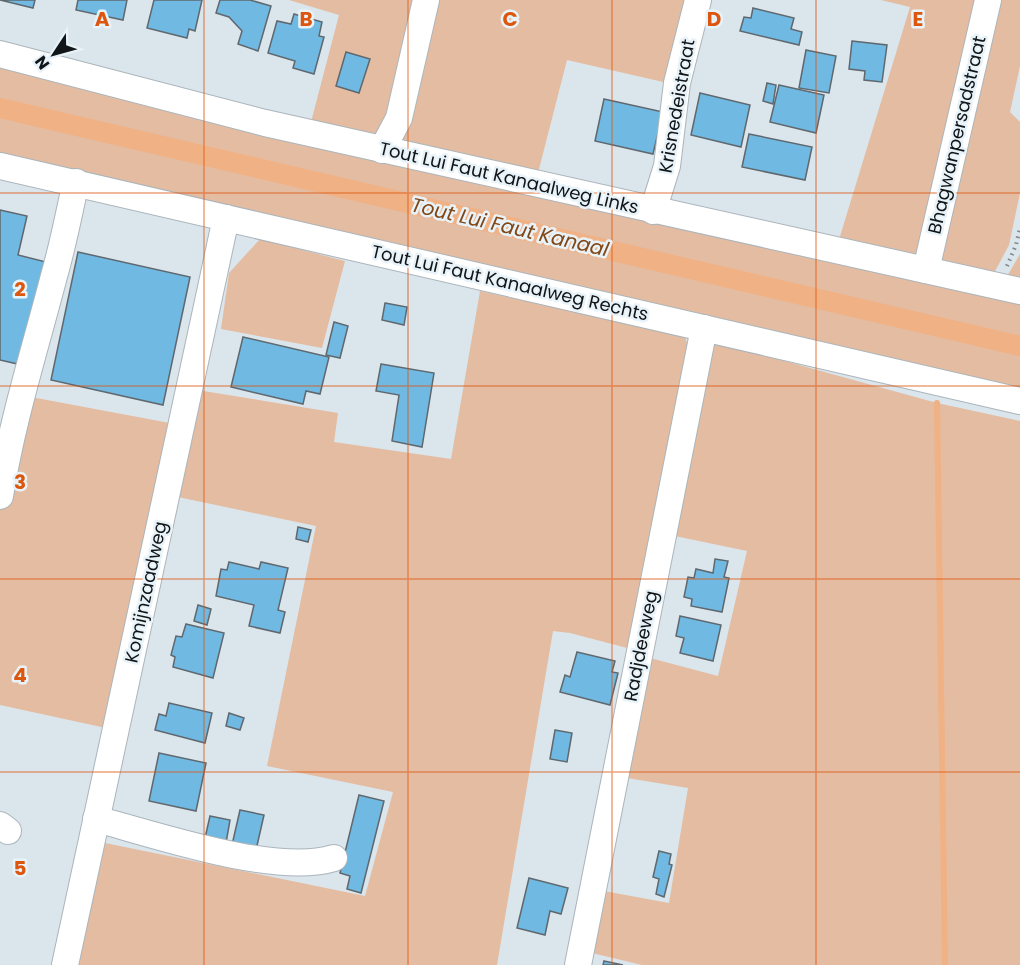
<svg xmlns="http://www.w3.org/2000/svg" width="1020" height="965" viewBox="0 0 1020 965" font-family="Poppins,sans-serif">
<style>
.green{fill:#e4bca1}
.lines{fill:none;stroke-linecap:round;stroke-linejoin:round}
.stream{stroke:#f0b185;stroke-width:6}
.canal{stroke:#f0b185;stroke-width:20}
.building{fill:#70b9e2;stroke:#5f686e;stroke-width:1.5}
.minor-casing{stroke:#abb5bb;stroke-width:28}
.path{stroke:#7f868b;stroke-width:4;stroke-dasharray:1.5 4.5;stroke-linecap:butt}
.minor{stroke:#fff;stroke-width:26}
.grid{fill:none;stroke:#dd560d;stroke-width:1.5;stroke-opacity:0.55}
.labels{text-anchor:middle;stroke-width:5;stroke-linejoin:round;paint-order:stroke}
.street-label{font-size:18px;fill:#111517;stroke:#e8f3f9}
.water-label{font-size:20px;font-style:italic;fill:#814717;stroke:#e8f3f9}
.grid-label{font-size:20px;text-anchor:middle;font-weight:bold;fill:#dd560d;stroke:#e8f3f9;stroke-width:5;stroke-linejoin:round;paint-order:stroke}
</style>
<rect width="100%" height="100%" fill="#dbe5ec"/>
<g class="green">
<path d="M289 0H420L393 119 379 140 311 122 339 15Z"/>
<path d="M432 0H693L672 84 567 60 538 173 394 144Z"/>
<path d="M881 0H982L921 261 838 243 910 7Z"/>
<path d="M995 0H1020V66L1010 112 1020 122V193L1009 245 992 277 933 264Z"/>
<path d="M0 62 1020 300V389L0 153Z"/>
<path d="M260 239 345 261 322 348 221 329 229 273Z"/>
<path d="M1020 254V282L1006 278Z"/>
<path d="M480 291 684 335 690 351 631 649 570 633 553 631 497 965H78L105 843 365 896 393 792 267 766 316 526 173 496 197 390 338 413 334 442 451 459Z"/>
<path d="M708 340 937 403 1020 421V965H642L592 953 604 891 669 903 688 788 627 778 650 658 718 676 747 551 670 535Z"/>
<path d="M31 397 175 424 106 728 0 705V486Z"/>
</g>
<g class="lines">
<path class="stream" d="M937 403 945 965"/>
<path class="canal" d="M0 108 1020 346"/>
</g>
<g class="building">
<path d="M0 0H35L33 8Z"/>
<path d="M78 0H127L123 20 76 10Z"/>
<path d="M154 0H202L195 31 189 29 187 38 147 28Z"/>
<path d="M220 0H250L271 6 258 51 238 44 242 31 229 17 216 13Z"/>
<path d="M753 8 794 18 791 29 802 32 799 45 740 31 744 17 751 18Z"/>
<path d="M294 14 322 22 319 36 324 37 314 74 293 68 295 61 268 53 277 21 291 24Z"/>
<path d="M852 41 887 45 882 82 864 80 865 71 849 69Z"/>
<path d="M806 50 836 56 829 93 799 88Z"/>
<path d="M346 52 370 59 359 93 336 86Z"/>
<path d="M767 83 776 85 773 104 763 101Z"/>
<path d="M779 85 824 95 816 133 770 122Z"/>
<path d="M700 93 750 105 741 147 691 135Z"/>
<path d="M604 99 663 112 653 154 595 141Z"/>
<path d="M749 134 812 147 805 180 742 167Z"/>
<path d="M0 210 27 216 18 255 46 262 22 365 0 360Z"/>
<path d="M78 252 190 277 163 405 51 380Z"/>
<path d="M385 303 407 307 404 325 382 320Z"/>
<path d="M334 322 348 326 340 358 326 355Z"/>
<path d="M243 337 329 357 320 394 306 391 303 404 231 387Z"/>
<path d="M381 364 434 373 422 447 392 441 399 395 376 391Z"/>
<path d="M298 527 311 530 308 542 296 539Z"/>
<path d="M715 559 728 561 724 577 729 578 722 612 691 606 692 599 684 597 688 577 694 578 696 569 713 573Z"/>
<path d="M229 562 259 569 261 562 288 568 278 610 285 612 280 633 249 626 254 605 216 596 221 569 227 570Z"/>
<path d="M198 605 211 609 207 625 194 621Z"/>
<path d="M680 616 721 625 713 661 680 653 684 638 676 636Z"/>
<path d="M186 624 224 633 213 678 173 667 175 657 171 655 176 636 182 637Z"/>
<path d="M577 652 615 661 612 672 618 673 610 705 560 692 565 675 570 677Z"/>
<path d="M169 703 212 713 205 743 155 730 159 714 166 716Z"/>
<path d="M229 713 244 718 240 730 226 726Z"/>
<path d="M555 730 572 733 567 762 550 759Z"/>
<path d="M159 753 206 763 196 811 149 801Z"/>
<path d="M359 795 384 801 361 893 347 889 350 876 340 873Z"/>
<path d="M240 810 264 815 256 850 232 845Z"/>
<path d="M210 816 230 820 226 843 205 838Z"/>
<path d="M659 851 671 854 669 864 672 865 664 897 656 894 659 879 653 877Z"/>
<path d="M529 878 568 888 561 914 550 911 545 935 517 928Z"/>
<path d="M604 961 623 965H603Z"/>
</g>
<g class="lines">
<g class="minor-casing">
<g id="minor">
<path d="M0 54 265 123 1020 291"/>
<path d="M382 150 399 118 426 0"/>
<path d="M0 166 1020 401"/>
<path d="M653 211 667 166 677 83 698 0"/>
<path d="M926 270 988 0"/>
<path d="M0 496C12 421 35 349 54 276 63 245 69 213 76 182"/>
<path d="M96 819C157 835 275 876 334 858"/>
<path d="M0 825 8 831"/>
<path d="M65 965 226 218"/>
<path d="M578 965 704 328"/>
</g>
</g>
<path class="path" d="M1007 266 1016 245 1020 228"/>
<use href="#minor" class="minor"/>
</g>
<path class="grid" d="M204 0V965M408 0V965M612 0V965M816 0V965M0 193H1020M0 386H1020M0 579H1020M0 772H1020"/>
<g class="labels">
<g class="street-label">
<text transform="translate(677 106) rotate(-80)" y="6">Krisnedeistraat</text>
<text transform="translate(957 135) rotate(-77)" y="6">Bhagwanpersadstraat</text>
<text transform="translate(509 178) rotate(13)" y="6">Tout Lui Faut Kanaalweg Links</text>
<text transform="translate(510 283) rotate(13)" y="6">Tout Lui Faut Kanaalweg Rechts</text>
<text transform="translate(146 592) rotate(-78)" y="6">Komijnzaadweg</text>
<text transform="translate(641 646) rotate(-79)" y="6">Radjdeeweg</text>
</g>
<g class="water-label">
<text transform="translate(510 227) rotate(13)" y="7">Tout Lui Faut Kanaal</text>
</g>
</g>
<g class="grid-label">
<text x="102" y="26">A</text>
<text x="306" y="26">B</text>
<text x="510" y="26">C</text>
<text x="714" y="26">D</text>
<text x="918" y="26">E</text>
<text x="20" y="296">2</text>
<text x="20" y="489">3</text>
<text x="20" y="682">4</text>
<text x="20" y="875">5</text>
</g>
<g transform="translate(54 54) rotate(234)" stroke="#e8f3f9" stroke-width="4.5" paint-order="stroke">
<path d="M0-4.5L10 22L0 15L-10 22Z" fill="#111517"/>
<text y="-9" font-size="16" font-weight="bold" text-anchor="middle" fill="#111517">N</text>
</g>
</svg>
